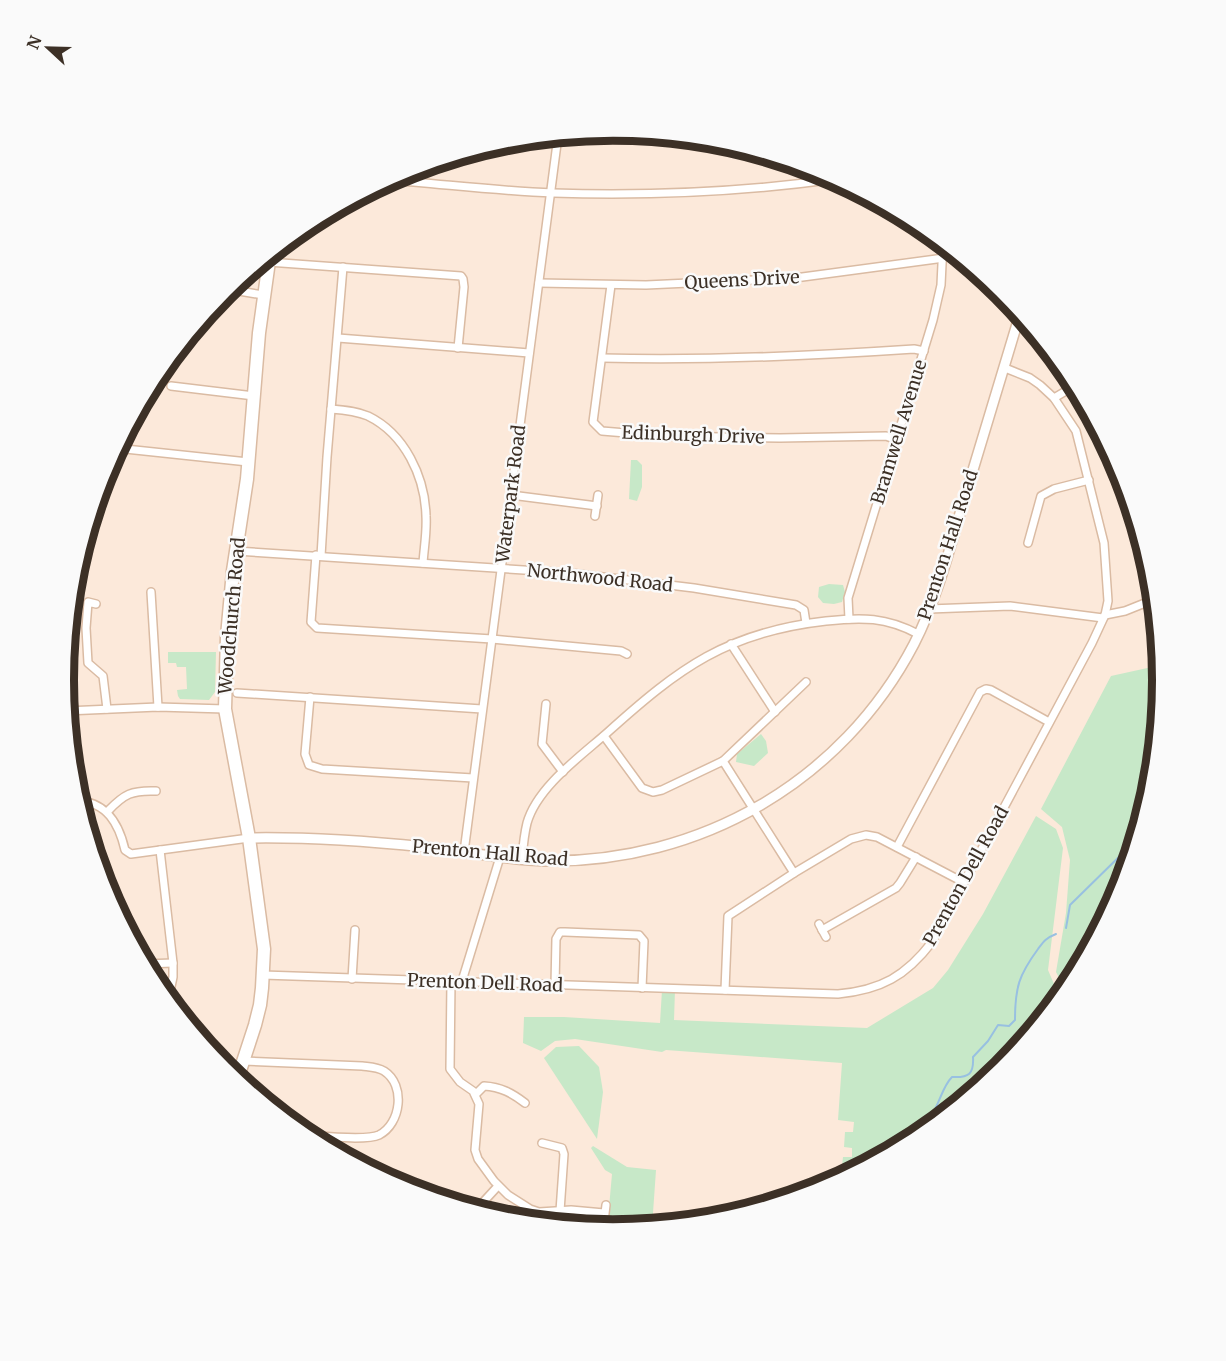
<svg xmlns="http://www.w3.org/2000/svg" width="1226" height="1361" viewBox="0 0 1226 1361" font-family="Merriweather,serif">
<style>
.green{fill:#c7e8c8}
.lines{fill:none;stroke-linecap:round;stroke-linejoin:round}
.stream{stroke:#98c0e1;stroke-width:2}
.street-casing{stroke:#dabba3;stroke-width:10}
.secondary-casing{stroke:#dabba3;stroke-width:12}
.highway-casing{stroke:#dabba3;stroke-width:15}
.street{stroke:#fff;stroke-width:7}
.secondary{stroke:#fff;stroke-width:9}
.highway{stroke:#fff;stroke-width:12}
.labels{text-anchor:middle;stroke-width:5;stroke-linejoin:round;paint-order:stroke}
.street-label{font-size:18px;fill:#3c3026;stroke:#fafafa}
.rim{fill:none;stroke:#3c3026;stroke-width:8}
</style>
<rect width="100%" height="100%" fill="#fce9da"/>
<g class="green">
<path d="M631 460H637L642 465V487L637 501 629 499Z"/>
<path d="M829 584 843 585 845 592 842 602 834 604 823 603 818 597 819 587Z"/>
<path d="M168 652H216L215 692 209 700 180 699 178 696 177 690 187 689 186 667H177L176 663H168Z"/>
<path d="M1161 665 1163 681 1152 788 1121 891 1066 991 1056 972 1066 913 1070 860 1062 827 1041 809 1111 676Z"/>
<path d="M761 734 766 741 768 753 754 766 736 762 737 754Z"/>
<path d="M1036 816 1056 829 1063 848 1048 970 1060 998 1002 1070 918 1138 848 1175H841L843 1157H852V1148L844 1147 845 1132H853L854 1122 838 1120 842 1063 666 1050 662 1052 575 1039 555 1041 541 1051 523 1043 524 1017H564L660 1023 662 990H675L674 1020 867 1028 933 988 948 970 983 914Z"/>
<path d="M579 1046 599 1067 603 1092 597 1139 544 1058 556 1047Z"/>
<path d="M593 1146 627 1167 656 1170 652 1227 607 1230 612 1174 605 1170 591 1148Z"/>
</g>
<g class="lines">
<g class="stream">
<path d="M1066 928 1070 905 1127 849 1135 844"/>
<path d="M898 1149C909 1138 922 1127 932 1114 940 1103 942 1087 952 1077 969 1078 974 1074 973 1057L988 1041 998 1025 1009 1026 1015 1020C1015 987 1019 975 1038 949 1044 941 1046 938 1056 934"/>
</g>
<g class="street-casing">
<g id="street">
<path d="M388 180C443 184 498 191 553 193 647 196 742 192 836 179"/>
<path d="M268 262 461 276 463 279 464 287 458 348"/>
<path d="M539 283 646 285 795 278 944 258"/>
<path d="M611 285 593 422 602 431 662 436 780 438 886 436 897 440"/>
<path d="M227 289 263 295"/>
<path d="M338 338 529 353"/>
<path d="M602 358C706 361 810 356 914 349L924 351"/>
<path d="M171 386 254 396"/>
<path d="M1054 398 1076 385"/>
<path d="M331 409C344 410 356 411 368 416 405 434 425 477 426 516 427 532 424 548 423 563"/>
<path d="M116 448 248 462"/>
<path d="M511 495 597 506"/>
<path d="M595 516 598 495"/>
<path d="M1028 543 1041 496 1054 489 1089 480"/>
<path d="M236 551 570 573 694 588 796 605 804 610 806 623"/>
<path d="M316 555 311 622 317 628 492 639 621 651 627 654"/>
<path d="M321 556 327 457 343 267"/>
<path d="M151 592 158 707"/>
<path d="M96 604 88 602 86 628 88 663 103 676 107 709"/>
<path d="M929 609 1010 606 1103 618"/>
<path d="M1105 615 1125 611 1155 599"/>
<path d="M849 619 848 598 933 320 941 285 943 243"/>
<path d="M731 644 775 712"/>
<path d="M237 693 482 709"/>
<path d="M310 697 305 754 309 765 322 769 473 778"/>
<path d="M546 704 542 744 563 772"/>
<path d="M66 711 158 707 225 709"/>
<path d="M604 736 642 788 653 792 662 790 723 761 806 682"/>
<path d="M723 761 794 873"/>
<path d="M78 801C107 802 119 824 125 850L131 854 249 838"/>
<path d="M108 811C124 794 132 790 156 791"/>
<path d="M897 847 980 692 986 689 991 690 1049 722"/>
<path d="M160 850 173 963V977L168 1001"/>
<path d="M464 852 558 136"/>
<path d="M522 859C523 847 524 835 527 823 537 787 581 756 608 732 679 668 727 632 826 621 862 617 886 617 918 634"/>
<path d="M819 924 826 937"/>
<path d="M822 930 896 888 900 883 916 857"/>
<path d="M144 964 173 963"/>
<path d="M263 975 838 994C881 990 906 976 932 942L1092 643 1105 615 1108 601 1104 543 1076 431 1054 398 1040 385 1030 378 1005 368"/>
<path d="M352 979 355 930"/>
<path d="M451 981 450 1069 460 1082 473 1091 479 1104 475 1150 478 1159 494 1181 508 1195 530 1209 539 1212 571 1210 604 1213"/>
<path d="M462 981 500 857"/>
<path d="M555 985 556 939 560 932H565L639 935 644 941 642 988"/>
<path d="M725 990 728 916 794 873 851 839 866 835 877 837 963 882"/>
<path d="M244 1061 362 1066C369 1067 377 1067 384 1071 406 1085 401 1124 379 1135 366 1141 321 1136 304 1135"/>
<path d="M476 1094 484 1086C501 1087 512 1093 525 1103"/>
<path d="M542 1143 562 1148 564 1154 560 1211"/>
<path d="M395 1184 405 1188"/>
<path d="M475 1211 498 1186"/>
<path d="M603 1230 606 1205"/>
</g>
</g>
<g class="secondary-casing">
<path id="secondary" d="M249 838C307 837 366 841 425 847 465 851 505 860 545 861 700 863 842 782 914 644 937 599 949 551 963 503 982 440 1001 377 1020 314"/>
</g>
<g class="highway-casing">
<path id="highway" d="M237 1080 255 1025 260 1005 262 988 264 949 249 838 225 709 227 636 233 571 247 479 259 333 270 254"/>
</g>
<use href="#street" class="street"/>
<use href="#secondary" class="secondary"/>
<use href="#highway" class="highway"/>
</g>
<g class="labels">
<g class="street-label">
<text transform="translate(742 280) rotate(-3)" y="6">Queens Drive</text>
<text transform="translate(899 432) rotate(-73)" y="6">Bramwell Avenue</text>
<text transform="translate(693 435) rotate(2)" y="6">Edinburgh Drive</text>
<text transform="translate(511 494) rotate(-83)" y="6">Waterpark Road</text>
<text transform="translate(948 545) rotate(-72)" y="6">Prenton Hall Road</text>
<text transform="translate(600 578) rotate(6)" y="6">Northwood Road</text>
<text transform="translate(232 616) rotate(-85)" y="6">Woodchurch Road</text>
<text transform="translate(490 853) rotate(5)" y="6">Prenton Hall Road</text>
<text transform="translate(966 876) rotate(-61)" y="6">Prenton Dell Road</text>
<text transform="translate(485 983) rotate(2)" y="6">Prenton Dell Road</text>
</g>
</g>
<path d="M0 0H1226V1361H0ZM74 680a539 539 0 1 1 1078 0a539 539 0 1 1-1078 0Z" fill="#fafafa" fill-rule="evenodd"/>
<path class="rim" d="M74 680a539 539 0 1 1 1078 0a539 539 0 1 1-1078 0Z"/>
<g transform="translate(48 48) rotate(292)" stroke="#fafafa" stroke-width="4.5" paint-order="stroke">
<path d="M0-4.5L10 22L0 15L-10 22Z" fill="#3c3026"/>
<text y="-9" font-size="16" font-weight="bold" text-anchor="middle" fill="#3c3026">N</text>
</g>
</svg>
